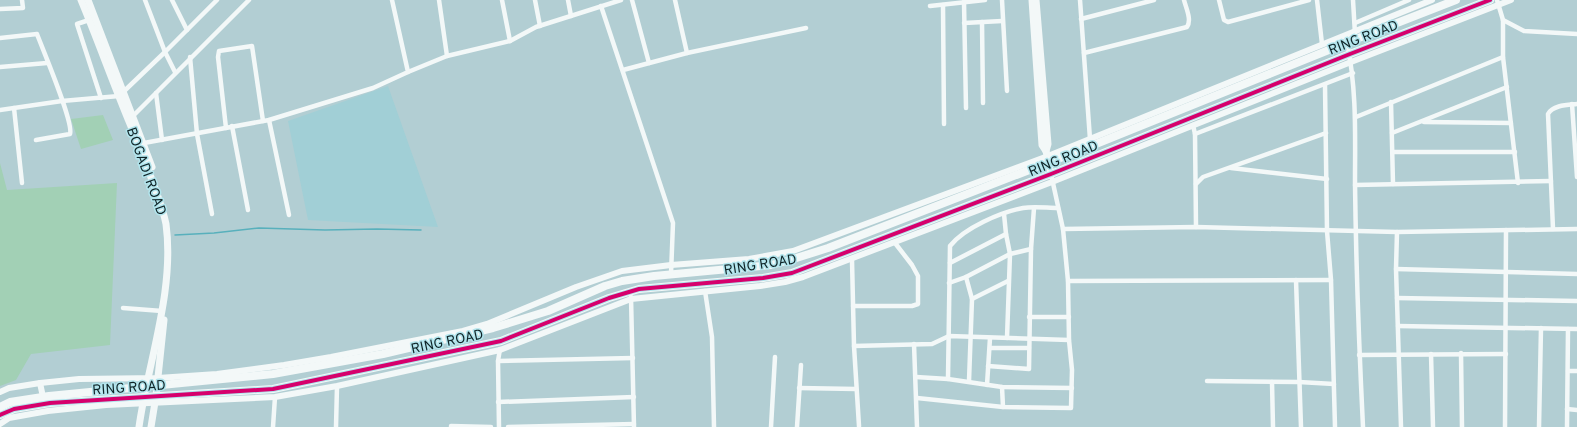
<svg xmlns="http://www.w3.org/2000/svg" width="1577" height="427" viewBox="0 0 1577 427" font-family="Overpass,sans-serif">
<style>
.built{fill:#a1cfd6}
.green{fill:#a2d0b5}
.lines{fill:none;stroke-linecap:round;stroke-linejoin:round}
.stream{stroke:#58b0bc;stroke-width:1.5}
.minor{stroke:#f3f8f8;stroke-width:4.5}
.tertiary{stroke:#f3f8f8;stroke-width:6}
.secondary{stroke:#f3f8f8;stroke-width:7}
.trunk{stroke:#f3f8f8;stroke-width:8}
.cycleway-casing{stroke:#b2e5ed;stroke-width:6}
.cycleway{stroke:#d6006c;stroke-width:4}
.labels{text-anchor:middle;stroke-width:3;stroke-linejoin:round;paint-order:stroke}
.street-label{font-size:14px;fill:#0f2427;stroke:#b2e5ed}
</style>
<rect width="100%" height="100%" fill="#b2ced3"/>
<path class="built" d="M388 86 438 227 308 220 288 121Z"/>
<g class="green">
<path d="M103 115 113 140 81 149 71 119Z"/>
<path d="M0 163 7 190 117 183 110 345 31 354 16 380 0 386Z"/>
</g>
<g class="lines">
<path class="stream" d="M175 235 214 233 259 228 325 230 377 229 421 230"/>
<g class="minor">
<path d="M145 0 165 52 175 72"/>
<path d="M172 0 187 30"/>
<path d="M439 0 447 56"/>
<path d="M502 0 510 41"/>
<path d="M535 0 540 26"/>
<path d="M568 0 571 16"/>
<path d="M632 0 649 63"/>
<path d="M675 0 687 53"/>
<path d="M1002 0 1007 91"/>
<path d="M1080 0 1090 139"/>
<path d="M1219 0 1224 20 1228 22 1309 0"/>
<path d="M1317 0 1322 44"/>
<path d="M1353 0 1355 34"/>
<path d="M1497 0 1503 20V57L1518 183"/>
<path d="M964 2 966 108"/>
<path d="M943 5 944 124"/>
<path d="M601 6 673 223 671 274"/>
<path d="M930 6 985 0"/>
<path d="M0 9 23 8 22 0"/>
<path d="M1081 19 1154 0"/>
<path d="M89 20 77 24 101 98"/>
<path d="M1503 20 1524 31 1577 34"/>
<path d="M982 22 983 103"/>
<path d="M964 23 1002 21"/>
<path d="M1355 23 1409 0"/>
<path d="M0 38 37 34C43 50 74 123 70 134L36 140"/>
<path d="M1347 43C1357 90 1355 137 1355 184 1356 265 1359 346 1363 427"/>
<path d="M1084 53 1187 27C1192 20 1186 8 1184 0"/>
<path d="M190 57 197 134 212 214"/>
<path d="M0 67 47 63"/>
<path d="M623 70 687 53 806 28"/>
<path d="M408 72 447 56 510 41 536 27 621 0"/>
<path d="M1325 85 1327 231 1331 280 1335 427"/>
<path d="M156 93 162 140"/>
<path d="M1391 102 1393 184"/>
<path d="M1572 104 1577 177"/>
<path d="M14 108 22 183"/>
<path d="M0 110 62 101 119 96 165 52 217 0"/>
<path d="M133 116 249 0"/>
<path d="M1356 117 1503 57"/>
<path d="M269 120 289 215"/>
<path d="M1424 122 1511 123"/>
<path d="M1193 125 1195 134 1196 227"/>
<path d="M232 126 248 210"/>
<path d="M226 128 218 57 219 51 252 46 263 121"/>
<path d="M1392 133 1507 87"/>
<path d="M1195 134 1353 73"/>
<path d="M144 143 269 120 373 88 408 72 392 0"/>
<path d="M1393 152H1515"/>
<path d="M1231 168 1327 179"/>
<path d="M1051 174 1063 229 1196 227 1397 232 1577 229"/>
<path d="M1196 184 1203 177 1326 133"/>
<path d="M1355 185 1551 181"/>
<path d="M1004 214 1006 234 1010 254 1007 338"/>
<path d="M1553 229 1548 114C1553 105 1567 105 1577 104"/>
<path d="M1397 232 1396 269 1401 427"/>
<path d="M852 260 854 346 859 426"/>
<path d="M950 263 1006 234"/>
<path d="M1396 269 1577 274"/>
<path d="M966 277 972 299 969 381"/>
<path d="M1296 280 1301 427"/>
<path d="M1068 281 1331 280"/>
<path d="M949 283 966 277 1010 254 1031 249"/>
<path d="M705 291 712 337 714 427"/>
<path d="M631 297 634 427"/>
<path d="M1397 298 1577 301"/>
<path d="M972 299 1008 281"/>
<path d="M853 306H912L918 304V276L912 265 895 243"/>
<path d="M123 308 162 311"/>
<path d="M1029 317H1069"/>
<path d="M1398 326 1577 329"/>
<path d="M914 344 917 427"/>
<path d="M854 346 932 344 949 336 1069 340"/>
<path d="M990 348H1029"/>
<path d="M1461 353 1462 427"/>
<path d="M1431 354 1433 427"/>
<path d="M1359 355 1506 354"/>
<path d="M498 361 633 358"/>
<path d="M988 366 1029 369 1031 249 1034 208"/>
<path d="M1568 371H1577"/>
<path d="M916 377 948 379 1002 387 1072 388"/>
<path d="M948 379 950 246C964 228 1001 212 1023 208 1034 206 1047 208 1058 208"/>
<path d="M1207 381 1299 382 1334 384"/>
<path d="M1272 382 1273 427"/>
<path d="M987 385 990 338"/>
<path d="M1002 387 1003 407"/>
<path d="M799 388 856 389"/>
<path d="M917 398 1003 407 1071 408 1072 370 1069 340 1068 281 1063 229"/>
<path d="M498 402 634 397"/>
<path d="M1567 409 1577 410"/>
<path d="M451 426 491 427"/>
<path d="M273 427 275 397"/>
<path d="M336 427 337 386"/>
<path d="M499 427 498 361 500 349"/>
<path d="M508 427 634 424"/>
<path d="M771 427 775 357"/>
<path d="M797 427 801 365"/>
<path d="M1505 427 1506 230"/>
<path d="M1539 427 1541 328"/>
<path d="M1567 427 1568 329"/>
</g>
<g class="tertiary">
<path d="M40 383 43 397"/>
<path d="M0 392 9 388 40 383 79 379 158 378 217 374 284 365 331 357 463 331 487 324 576 287 622 271 671 265 749 259 793 251 1048 156 1432 0"/>
<path d="M0 424 9 418 48 411 106 405 275 397 337 386 500 350 631 299 760 286 785 282 803 277 1052 182 1351 62 1511 0"/>
</g>
<g class="secondary">
<path d="M81 0C98 41 113 83 130 124 138 143 145 161 152 180 157 194 163 209 166 224 175 290 148 362 139 427"/>
<path d="M88 0 152 167"/>
<path d="M1032 0 1042 145 1046 151 1051 174"/>
<path d="M1036 0 1048 144 1046 151"/>
<path d="M151 427 156 396 164 320"/>
</g>
<g class="trunk">
<path d="M0 407 10 402 49 396 273 374 383 354 493 328 548 311 605 286 622 281 654 276 771 265 790 260 828 248 1091 146 1356 39 1456 0"/>
<path d="M0 415 14 409 50 403 273 389 501 341 609 298 639 289 763 278 792 273 1051 174 1350 54 1490 0"/>
</g>
<g class="cycleway-casing">
<path id="cycleway" d="M0 415 14 409 50 403 273 389 501 341 609 298 639 289 763 278 792 273 1051 174 1350 54 1490 0"/>
</g>
<use href="#cycleway" class="cycleway"/>
</g>
<g class="labels">
<g class="street-label">
<text transform="translate(1363 37) rotate(-21)" y="5">RING ROAD</text>
<text transform="translate(1063 158) rotate(-22)" y="5">RING ROAD</text>
<text transform="translate(147 171) rotate(70)" y="5">BOGADI ROAD</text>
<text transform="translate(760 264) rotate(-9)" y="5">RING ROAD</text>
<text transform="translate(447 341) rotate(-12)" y="5">RING ROAD</text>
<text transform="translate(129 387) rotate(-4)" y="5">RING ROAD</text>
</g>
</g>
</svg>
